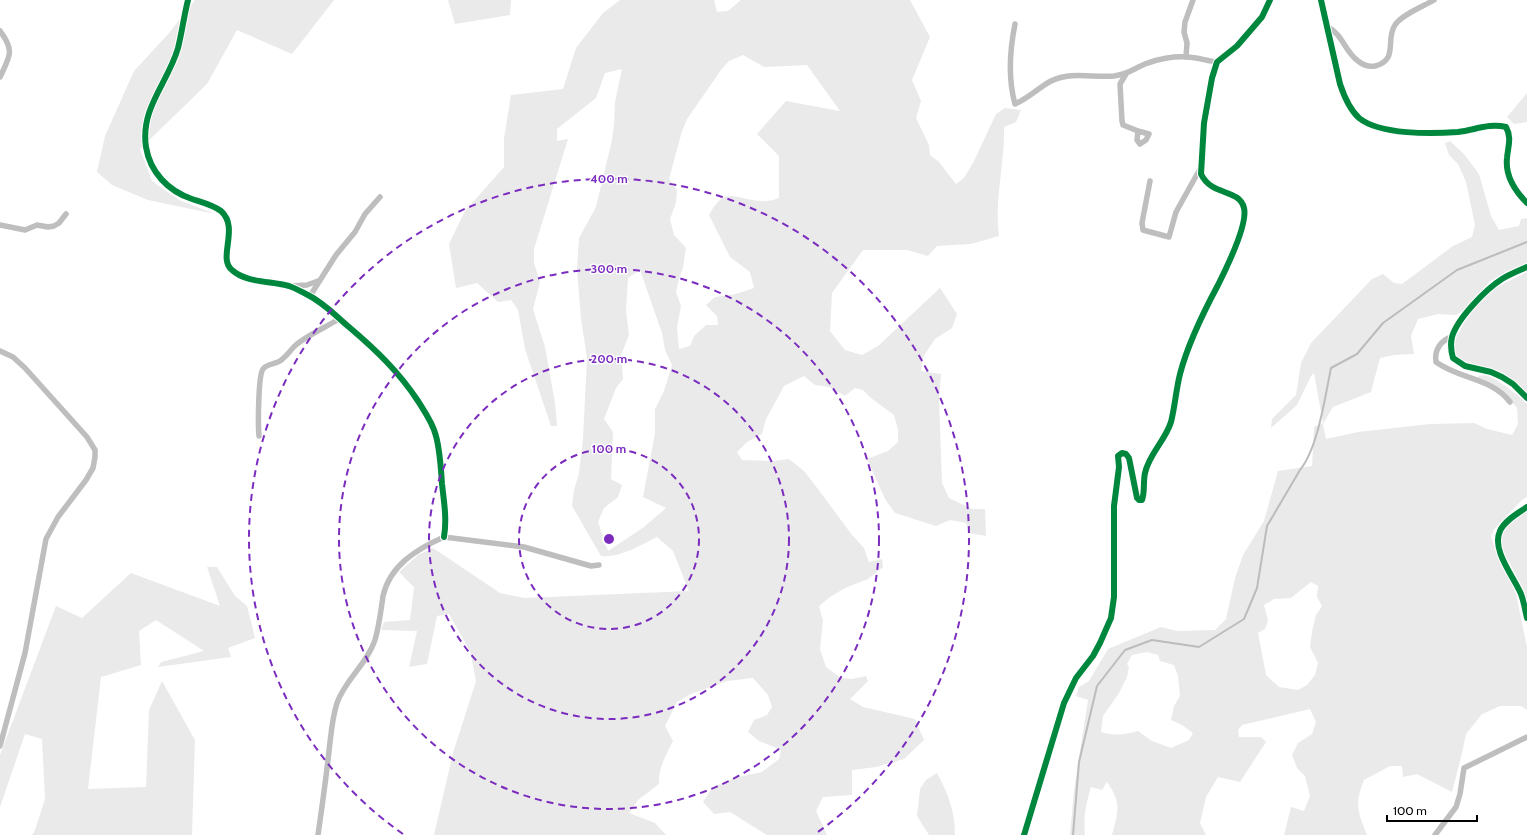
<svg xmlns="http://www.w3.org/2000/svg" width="1527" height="835" viewBox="0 0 1527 835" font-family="Cabin,sans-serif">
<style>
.green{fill:#eaeaea;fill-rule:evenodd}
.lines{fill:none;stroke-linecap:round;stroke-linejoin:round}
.stream{stroke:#bcbcbc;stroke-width:2}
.minor{stroke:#bebebe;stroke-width:5.5}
.tertiary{stroke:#bebebe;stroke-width:7}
.cycleway-casing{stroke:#fff;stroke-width:8}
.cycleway{stroke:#00873e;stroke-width:6}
.ring{fill:none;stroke:#7b2cbf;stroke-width:2;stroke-dasharray:7 5}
.centre{fill:#7b2cbf;stroke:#fff;stroke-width:2}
.ring-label{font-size:12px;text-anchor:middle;font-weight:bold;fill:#7b2cbf;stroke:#fff;stroke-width:3;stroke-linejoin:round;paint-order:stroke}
</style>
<rect width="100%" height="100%" fill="#fff"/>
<g class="green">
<path d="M195 0H334L292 54 237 30 207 84 140 149 152 181 179 200 215 214 148 200 112 185 97 172 105 136 134 71 169 33Z"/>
<path d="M448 0H511L510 15 455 24Z"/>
<path d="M620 0H714L717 12 728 11 741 0H910L930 37 912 80 921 101 916 118 929 145 930 155 939 162 956 184 964 178 974 161 996 114 1005 108 1021 110 1016 122 1004 127C1005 164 994 200 999 236L971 244 937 246 928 256 907 250H863L832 293 830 331 845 350 862 355 878 346 940 288 957 314 952 328 935 339 923 357 921 371 941 374 939 399 942 483 949 498 972 509H985L986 536 969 533 966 523 950 520 936 526 895 513 885 499 867 459 888 451 898 442V430L894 415 871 398 863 390 855 388 845 396 829 387 815 385 804 376 784 386 766 419 762 434 747 442 737 452 742 460 774 461 789 459 804 471 821 493 852 535 864 548 869 562 882 559 883 567 868 579 845 588 830 597 819 606 823 621 820 649 826 667 841 678 851 679 866 676 868 681 850 699 863 707 915 719 924 740 904 759 876 767 852 770V795L823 797 816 811 827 835H767L730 812 714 814 703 802 712 788 734 778 762 772 779 759 781 750 759 741 748 732 754 720 767 715 772 707 768 695 753 678 727 681 691 694 677 702 665 726 673 741C666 755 658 768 659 784L638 800 629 813 655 823 666 835H434L453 753 476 681 470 651 449 614 437 616 427 664 409 667 417 631 381 630 384 622 410 620 414 587 399 572 418 555 433 548 500 593 524 598 689 591 673 551 657 537C640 545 621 558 601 556L572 506 574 490 579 473 583 438 587 358 581 319 577 269 579 238 596 207 612 140 614 124 615 102 622 69 605 73 596 98 557 129V141L568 139 534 249V263L540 282 533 309 545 347 555 403 557 426H551L525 349 518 310 511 300 498 302 477 283 456 288 449 244 465 211 504 167V138L511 95 563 89 576 48 603 13ZM743 55 764 67 807 65 840 111 786 101 757 134 779 156V198C774 200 766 202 760 201 735 199 725 185 709 215L730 257 750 272 754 288 736 294 715 297 706 305 717 316 718 325H706L694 336 690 346 679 349 677 327 681 306 676 292 679 279 683 268 686 248 674 235 670 219 676 203 677 190 669 179 682 131 687 119 721 70 729 61ZM640 270 662 333 665 350 672 365 664 391 655 409V433L643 497 666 508 644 527 608 551 598 522 604 508 618 497 622 485 611 479 613 432 604 419 616 388 623 379 621 355 629 335 626 311 628 278Z"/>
<path d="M1527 93V122L1514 124 1507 117Z"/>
<path d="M1450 141 1464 154 1479 174 1491 216 1499 230 1519 226 1521 219 1527 218V263L1505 272 1489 282 1464 310 1456 315 1438 314 1418 319 1411 336 1414 354 1394 355 1380 358 1371 392 1333 407 1323 424 1326 439 1358 432 1430 424 1474 423 1487 429 1512 435 1518 424 1517 408 1504 392 1479 383 1478 376C1482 375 1486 375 1490 377 1499 380 1521 397 1527 404V497L1522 500 1495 528 1491 536 1494 546 1516 594 1527 647V710L1521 706H1500L1482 714 1466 734 1462 753 1452 792 1417 774 1403 777 1402 766H1390L1364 780C1354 805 1358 812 1367 835H1284L1291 807 1304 811 1310 796 1305 776 1297 768 1292 755 1298 743 1312 734 1316 722 1310 709 1242 725 1238 730 1239 737H1261L1266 742 1240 782 1218 777 1206 797 1200 823 1206 835H1112C1118 812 1122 803 1107 782L1102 790 1091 787C1086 804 1083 817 1085 835H1070L1074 790 1088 700 1076 696 1079 687 1089 681 1108 649 1161 627 1177 631 1215 630 1226 619 1235 578 1243 555 1264 521 1278 471 1312 466 1314 427 1323 423 1314 373 1311 376 1297 405 1271 428 1272 419 1296 395 1301 363 1311 343 1372 279 1383 274 1394 283 1402 284 1453 246 1472 237 1475 225 1466 182 1458 164 1449 155 1445 143ZM1311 582 1318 586 1317 597 1322 606 1316 615 1312 632 1310 647 1318 663 1315 675 1307 685 1298 690 1279 687 1266 675 1258 633 1265 629 1268 621 1264 605 1274 599 1291 598ZM1147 652 1158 655 1160 661 1174 665 1178 676 1180 696 1174 706 1171 720 1182 725 1193 733 1189 740 1171 748 1152 741 1138 731C1124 735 1115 736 1101 732L1103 716 1119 693 1127 677 1129 667 1127 664 1132 655Z"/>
<path d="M1527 272V394L1495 371 1459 359 1455 353 1454 347 1456 338 1464 323 1478 303 1497 287Z"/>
<path d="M1527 511V601L1524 590 1501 547V535L1506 527Z"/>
<path d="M207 567H217L235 596 247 606 255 638 228 648 231 657 158 667 161 662 204 651 156 620 139 631 141 665 101 677 88 789 146 787 149 710 162 681 195 740 192 835H31L34 833 45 799 42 739 25 734 0 807V755L56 606 82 618 131 573 220 606Z"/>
<path d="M937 773C948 793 955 812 955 835H929L917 816 920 789 926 780Z"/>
</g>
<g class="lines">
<path class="stream" d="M1073 835 1079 762 1097 686 1125 650 1152 640 1199 647 1244 619 1257 588 1267 526 1300 470C1318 448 1325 397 1331 368L1357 354 1383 323 1457 270 1527 242"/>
<g class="minor">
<path d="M188 0C184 16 182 32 178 48 168 83 140 108 146 147 150 172 168 191 192 199 201 202 213 205 221 211 240 228 217 258 232 270 246 283 271 281 289 286 295 288 302 292 308 295 324 303 336 316 349 327 376 350 399 372 418 401 425 412 433 423 436 436 440 451 441 468 442 484 444 502 447 519 444 537"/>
<path d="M1015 24C1010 49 1008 79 1015 104 1029 98 1038 88 1051 81 1071 71 1093 78 1114 76 1129 74 1133 69 1145 64 1157 59 1174 56 1187 57 1197 57 1207 61 1217 62"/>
<path d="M1328 27C1343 35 1345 52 1358 61 1363 65 1369 67 1375 66 1399 60 1385 39 1395 25 1401 15 1424 6 1434 0"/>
<path d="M0 31C15 51 10 56 0 77"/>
<path d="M1186 57 1187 43 1184 32 1185 22 1193 0"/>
<path d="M1126 74 1120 84 1122 121 1123 125 1138 131 1137 140 1140 144 1146 140 1149 134 1138 131"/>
<path d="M1150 181 1142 223 1143 230 1169 237 1176 212 1200 169"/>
<path d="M0 225 25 230 37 225 48 227 54 226 59 223 66 214"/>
<path d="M290 286 307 285 318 281"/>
<path d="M310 296 336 255 355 232 365 214 380 197"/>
<path d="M1452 337C1441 340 1434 350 1436 362 1459 379 1492 378 1510 402"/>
<path d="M0 351 13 357 25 368 87 437 95 450V457L93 468 86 480 58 517 46 539 25 653 0 746"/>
<path d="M259 436C258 425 258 376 263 369 266 364 275 364 280 361 287 356 291 349 297 344 310 334 326 327 339 319"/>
<path d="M444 537 524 547 591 566 599 565"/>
<path d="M318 835C322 807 326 779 329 751 331 735 332 718 337 703 345 680 367 664 375 640 379 626 381 611 383 596 390 565 417 549 444 537"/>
<path d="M1024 835 1064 703 1076 678 1093 656 1100 643 1111 618 1114 597V506L1119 467 1118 456 1122 453 1126 454 1129 458 1137 498 1139 500H1142C1145 492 1143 482 1145 473 1149 454 1165 441 1171 422 1175 406 1176 390 1180 374 1188 343 1203 313 1218 285 1226 269 1248 224 1244 208 1239 188 1212 197 1201 174L1204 123 1212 78 1217 62 1237 46 1262 17 1270 0"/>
<path d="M1435 835 1456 807 1460 794 1464 768 1527 737"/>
</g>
<g class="tertiary">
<path d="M1321 0 1340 84C1344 96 1349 109 1359 118 1380 135 1432 134 1458 132 1475 130 1489 123 1506 127 1512 138 1508 146 1507 158 1505 176 1515 191 1527 203"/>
<path d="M1527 267C1518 271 1510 274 1502 279 1486 289 1457 319 1452 337 1450 345 1451 351 1453 358L1465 366 1491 372 1502 377 1513 384 1527 398"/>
<path d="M1527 507C1518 513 1504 521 1500 531 1491 550 1514 577 1521 594 1524 602 1525 610 1527 618"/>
</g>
<g class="cycleway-casing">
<g id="cycleway">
<path d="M188 0C184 16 182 32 178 48 168 83 140 108 146 147 150 172 168 191 192 199 201 202 213 205 221 211 240 228 217 258 232 270 246 283 271 281 289 286 295 288 302 292 308 295 324 303 336 316 349 327 376 350 399 372 418 401 425 412 433 423 436 436 440 451 441 468 442 484 444 502 447 519 444 537"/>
<path d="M1321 0 1340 84C1344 96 1349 109 1359 118 1380 135 1432 134 1458 132 1475 130 1489 123 1506 127 1512 138 1508 146 1507 158 1505 176 1515 191 1527 203"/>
<path d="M1527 267C1518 271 1510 274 1502 279 1486 289 1457 319 1452 337 1450 345 1451 351 1453 358L1465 366 1491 372 1502 377 1513 384 1527 398"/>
<path d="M1527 507C1518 513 1504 521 1500 531 1491 550 1514 577 1521 594 1524 602 1525 610 1527 618"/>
<path d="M1024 835 1064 703 1076 678 1093 656 1100 643 1111 618 1114 597V506L1119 467 1118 456 1122 453 1126 454 1129 458 1137 498 1139 500H1142C1145 492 1143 482 1145 473 1149 454 1165 441 1171 422 1175 406 1176 390 1180 374 1188 343 1203 313 1218 285 1226 269 1248 224 1244 208 1239 188 1212 197 1201 174L1204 123 1212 78 1217 62 1237 46 1262 17 1270 0"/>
</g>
</g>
<use href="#cycleway" class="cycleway"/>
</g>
<g class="ring">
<circle cx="609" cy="539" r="90"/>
<circle cx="609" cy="539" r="180"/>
<circle cx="609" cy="539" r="270"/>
<path d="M403 834A360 360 0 1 1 815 834"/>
</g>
<circle cx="609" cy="539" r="6" class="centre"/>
<g class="ring-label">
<text x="609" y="183">400 m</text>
<text x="609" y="273">300 m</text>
<text x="609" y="363">200 m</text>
<text x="609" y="453">100 m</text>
</g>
<path d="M1387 815v6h90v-6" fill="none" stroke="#000000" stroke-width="2"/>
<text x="1393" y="815" font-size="12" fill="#000000" stroke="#ffffff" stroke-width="3" paint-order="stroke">100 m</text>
</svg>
